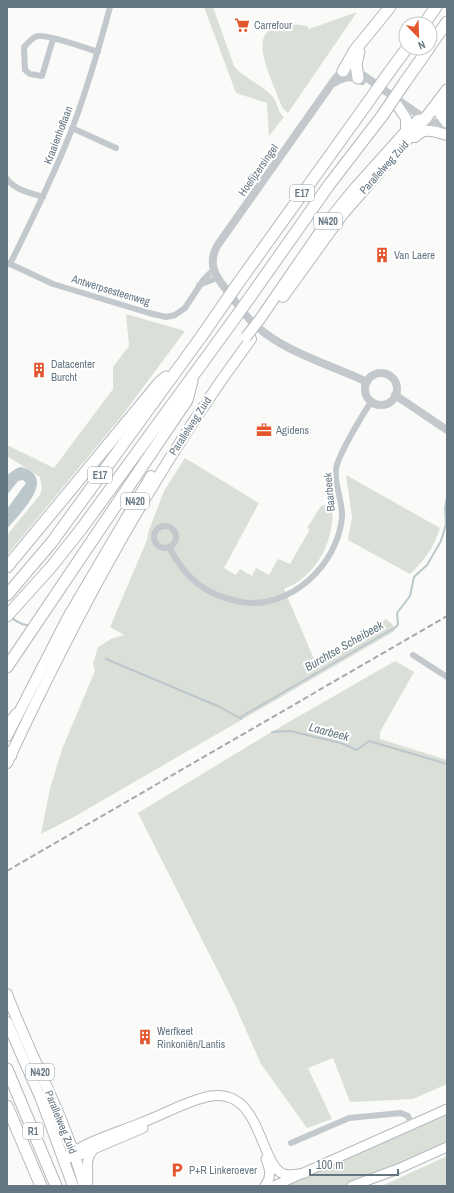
<svg xmlns="http://www.w3.org/2000/svg" width="454" height="1193" viewBox="0 0 454 1193" font-family="'Archivo Narrow',sans-serif">
<style>
.green{fill:#dadfd7}
.water{fill:#bbc7cb}
.lines{fill:none;stroke-linecap:round;stroke-linejoin:round}
.stream{stroke:#bbc7cb;stroke-width:2}
.secondary-casing{stroke:#b3babf;stroke-width:11}
.trunk-casing{stroke:#b4b9bd;stroke-width:12}
.motorway-casing{stroke:#b4b9bd;stroke-width:13}
.minor{stroke:#c3c8cc;stroke-width:6}
.tertiary{stroke:#c3c8cc;stroke-width:8}
.secondary{stroke:#fff;stroke-width:9}
.trunk{stroke:#fff;stroke-width:10}
.motorway{stroke:#fff;stroke-width:11}
.rail{stroke:#a2aab0;stroke-width:2;stroke-dasharray:6 3;stroke-linecap:butt}
.trunk-bridge-casing{stroke:#b4b9bd;stroke-width:12;stroke-linecap:butt}
.motorway-bridge-casing{stroke:#b4b9bd;stroke-width:13;stroke-linecap:butt}
.trunk-bridge{stroke:#fff;stroke-width:10}
.motorway-bridge{stroke:#fff;stroke-width:11}
.labels{text-anchor:middle;stroke-width:4;stroke-linejoin:round;paint-order:stroke}
.shield{fill:#fff;stroke:#939fa8;stroke-width:1}
.shield-label{font-size:10px;font-weight:bold;fill:#657683}
.poi-label{font-size:11px;fill:#657683;stroke:#fff;text-anchor:start}
.street-label{font-size:11px;fill:#657683;stroke:#fff}
.water-label{font-size:12px;font-style:italic;fill:#60757c;stroke:#fff}
</style>
<rect width="100%" height="100%" fill="#fafaf8"/>
<g class="green">
<path d="M204 7H213L234 66C245 79 261 84 272 96 278 102 277 111 284 117L269 136 267 103 236 93Z"/>
<path d="M357 12 288 113 282 107C268 69 236 15 307 26L309 29Z"/>
<path d="M126 314 185 331 121 417 7 555V535L40 495 42 488 40 477 7 456V445L54 468 113 389V367L129 346Z"/>
<path d="M185 458 259 503 224 568 236 575 240 569 252 576 256 568 269 575 278 559 290 564 310 529 307 528 321 506 332 504C336 538 318 576 284 589L317 666 386 619 393 625 395 631 72 818 41 834 50 789 62 749 95 671 93 664 98 647 111 639 124 635 110 627 147 540 148 533 164 491Z"/>
<path d="M346 475 440 528C434 547 424 561 410 574L348 540 352 517Z"/>
<path d="M395 661 414 672 380 732V739L447 760V1084L413 1099 350 1102 333 1058 308 1068 332 1119 307 1128 261 1064 235 1005 138 813 268 734Z"/>
<path d="M447 1112V1145L349 1186H284Z"/>
<path d="M447 1156V1186H382Z"/>
</g>
<path class="water" d="M21 467C59 477 19 514 7 529V509L26 483 23 480 18 481 7 495V475L17 468Z"/>
<g class="lines">
<g class="stream">
<path d="M11 618 22 624 31 626"/>
<path d="M106 659 220 707 241 719"/>
<path d="M239 718 396 627 398 624 397 613 410 596 414 577 427 565 441 541 446 524 445 508 447 497"/>
<path d="M272 732 290 731 341 743 357 750 369 741 447 764"/>
</g>
<g class="secondary-casing">
<g id="secondary">
<path d="M68 1158 75 1157 143 1128"/>
<path d="M63 1159C85 1141 117 1133 143 1122 165 1114 188 1100 211 1096 219 1095 228 1096 235 1100 261 1114 265 1169 284 1174 290 1176 298 1174 305 1173"/>
<path d="M87 1186C90 1173 83 1161 93 1150"/>
<path d="M265 1186C272 1177 270 1169 266 1159"/>
<path d="M274 1186 447 1109"/>
<path d="M352 1186 398 1169 447 1147"/>
</g>
</g>
<g class="trunk-casing">
<g id="trunk">
<path d="M397 105 406 118V131"/>
<path d="M415 137C425 126 435 132 447 135"/>
<path d="M283 297 343 214 423 122"/>
<path d="M260 319 324 226 354 189 406 131 418 120 425 119"/>
<path d="M7 736 68 617 151 476"/>
<path d="M7 763C77 613 152 473 251 339"/>
<path d="M7 994C31 1058 66 1119 84 1186"/>
<path d="M7 1022 41 1099 73 1186"/>
</g>
</g>
<g class="motorway-casing">
<g id="motorway">
<path d="M424 24 436 7"/>
<path d="M430 46 447 22"/>
<path d="M343 71 355 50 390 7"/>
<path d="M390 71 407 48"/>
<path d="M358 78 356 64 359 52"/>
<path d="M405 82 429 48"/>
<path d="M443 98 440 113 447 122"/>
<path d="M425 119 447 90"/>
<path d="M239 282 366 105"/>
<path d="M248 300 329 185 382 116"/>
<path d="M7 567 159 383 166 377"/>
<path d="M7 595 52 542 201 337"/>
<path d="M7 616 52 566 82 528 222 336"/>
<path d="M7 667 187 400 192 381"/>
<path d="M7 726 17 714"/>
<path d="M7 752 11 755"/>
<path d="M7 1069 56 1186"/>
<path d="M7 1106 41 1186"/>
</g>
</g>
<g class="minor">
<path d="M53 39 42 76 30 74 25 70 24 47C28 43 33 36 39 36 50 35 86 48 98 52"/>
<path d="M72 128 116 148"/>
<path d="M7 179C15 190 31 193 43 197"/>
<path d="M8 263 53 284 149 313 166 317 175 315 185 308 204 279 213 270"/>
<path d="M10 264C32 220 54 175 72 129 87 89 99 48 110 7"/>
<path d="M199 285 217 278"/>
<circle cx="165" cy="537" r="11"/>
<path d="M169 547C186 579 205 595 241 602 290 610 338 565 342 517 343 501 334 485 336 469 338 455 363 414 371 402"/>
<path d="M413 655 447 677"/>
<path d="M291 1143 349 1118 401 1113 408 1116 412 1126"/>
</g>
<g class="tertiary">
<path d="M334 83C343 77 353 75 362 81"/>
<circle cx="381" cy="389" r="16"/>
<path d="M367 382C331 365 284 352 255 325 245 316 237 303 228 292 216 277 207 265 217 246L335 79C342 70 350 67 360 73L425 119 447 128"/>
<path d="M395 395 447 430"/>
</g>
<use href="#secondary" class="secondary"/>
<use href="#trunk" class="trunk"/>
<use href="#motorway" class="motorway"/>
<path class="rail" d="M7 871 447 616"/>
<g class="trunk-bridge-casing">
<path id="trunk-bridge" d="M246 337 260 319"/>
</g>
<g class="motorway-bridge-casing">
<g id="motorway-bridge">
<path d="M366 105 390 71"/>
<path d="M382 116 405 82"/>
<path d="M222 336 248 300"/>
<path d="M201 337 239 282"/>
</g>
</g>
<use href="#trunk-bridge" class="trunk-bridge"/>
<use href="#motorway-bridge" class="motorway-bridge"/>
</g>
<defs>
<g id="supermarket-bare" transform="scale(1.2)"><path d="M-6-5.5h2.5l.6 2H6L4.5 2H-2.5L-4.4-4H-6ZM-1.5 3.2a1.3 1.3 0 1 0 .1 0ZM3 3.2a1.3 1.3 0 1 0 .1 0Z" fill="#e4572e" stroke="#fff" stroke-width="2.5" paint-order="stroke"/></g>
<g id="building-bare" transform="scale(1.2)"><path d="M-4-6H4V6H1V3H-1V6H-4ZM-2.5-4.3h1.7v1.8h-1.7ZM.8-4.3h1.7v1.8H.8ZM-2.5-1h1.7V.8h-1.7ZM.8-1h1.7V.8H.8Z" fill="#e4572e" stroke="#fff" stroke-width="2.5" paint-order="stroke"/></g>
<g id="office-bare" transform="scale(1.2)"><path d="M-6-3h4V-5.5h4V-3h4V5H-6ZM-1-4.5V-3h2v-1.5ZM-6 0V1H6V0Z" fill="#e4572e" stroke="#fff" stroke-width="2.5" paint-order="stroke"/></g>
<g id="parking-bare" transform="scale(1.2)"><path d="M-3.5-5.5H1a3.5 3.5 0 0 1 0 7H-1V5.5H-3.5ZM-1-3.4V-.6H.8a1.4 1.4 0 0 0 0-2.8Z" fill="#e4572e" stroke="#fff" stroke-width="2.5" paint-order="stroke"/></g>
</defs>
<g fill-rule="evenodd">
<use href="#supermarket-bare" x="242" y="25"/>
<use href="#building-bare" x="382" y="255"/>
<use href="#building-bare" x="39" y="370"/>
<use href="#office-bare" x="264" y="430"/>
<use href="#building-bare" x="145" y="1037"/>
<use href="#parking-bare" x="177" y="1170"/>
</g>
<g class="labels">
<g class="shield">
<rect x="290" y="185" width="24" height="16" rx="3"/>
<rect x="314" y="213" width="28" height="16" rx="3"/>
<rect x="88" y="467" width="24" height="16" rx="3"/>
<rect x="121" y="493" width="28" height="16" rx="3"/>
<rect x="26" y="1064" width="28" height="16" rx="3"/>
<rect x="23" y="1123" width="20" height="16" rx="3"/>
</g>
<g class="shield-label">
<text x="302" y="197">E17</text>
<text x="328" y="225">N420</text>
<text x="100" y="479">E17</text>
<text x="135" y="505">N420</text>
<text x="40" y="1076">N420</text>
<text x="33" y="1135">R1</text>
</g>
<g class="poi-label">
<text x="254" y="29">Carrefour</text>
<text x="394" y="259">Van Laere</text>
<text x="51" y="368">Datacenter<tspan x="51" dy="13">Burcht</tspan></text>
<text x="276" y="434">Agidens</text>
<text x="157" y="1035">Werfkeet<tspan x="157" dy="13">Rinkoniên/Lantis</tspan></text>
<text x="189" y="1174">P+R Linkeroever</text>
</g>
<g class="street-label">
<text transform="translate(58 135) rotate(-69)" y="4">Kraaienhoflaan</text>
<text transform="translate(384 167) rotate(-48)" y="4">Parallelweg Zuid</text>
<text transform="translate(258 170) rotate(-55)" y="4">Hoefijzersingel</text>
<text transform="translate(111 290) rotate(17)" y="4">Antwerpsesteenweg</text>
<text transform="translate(190 426) rotate(-57)" y="4">Parallelweg Zuid</text>
<text transform="translate(329 492) rotate(-95)" y="4">Baarbeek</text>
<text transform="translate(61 1122) rotate(68)" y="4">Parallelweg Zuid</text>
</g>
<g class="water-label">
<text transform="translate(344 646) rotate(-30)" y="4">Burchtse Scheibeek</text>
<text transform="translate(329 732) rotate(15)" y="4">Laarbeek</text>
</g>
</g>
<rect width="454" height="1193" fill="none" stroke="#657683" stroke-width="16"/>
<g transform="translate(418 36) rotate(157)"><circle r="19" fill="#ffffff" stroke="#c1c8cd"/>
<path d="M0-3L7 15L0 10L-7 15Z" fill="#e4572e"/>
<text y="-6" font-size="11" font-weight="bold" text-anchor="middle" fill="#657683">N</text>
</g>
<path d="M310 1169v6h88v-6" fill="none" stroke="#657683" stroke-width="2"/>
<text x="316" y="1169" font-size="12" fill="#657683" stroke="#ffffff" stroke-width="3" paint-order="stroke">100 m</text>
</svg>
